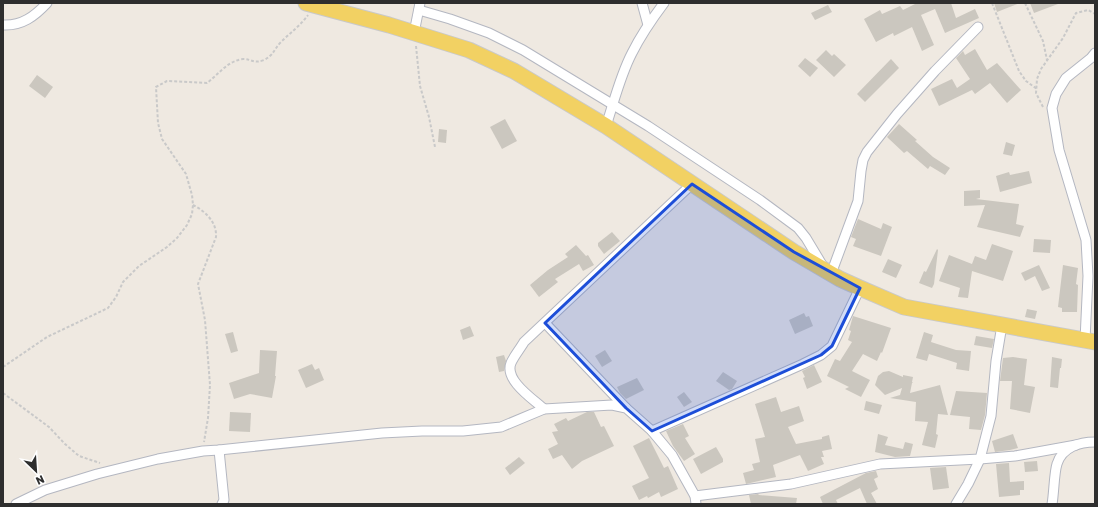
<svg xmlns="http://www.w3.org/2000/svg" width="1098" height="507" font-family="Rubik,sans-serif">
  <rect width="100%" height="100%" fill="#efe9e1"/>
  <!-- building -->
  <g fill="#cbc7bf">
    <polygon points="917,3 951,3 956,18 975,9 979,18 945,33 935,9 921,15 934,45 922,51 912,27 894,36 893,33 876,42 864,19 880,10 882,14 900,6 903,10"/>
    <polygon points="994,3 1020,3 997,12"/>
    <polygon points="1030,3 1058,3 1058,4 1034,13"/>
    <polygon points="828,5 832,12 815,20 811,13"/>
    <polygon points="975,49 987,70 997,63 1021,90 1007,103 990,83 975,94 972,90 939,106 931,89 952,79 957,88 970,79 956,58 963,51 965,55"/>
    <polygon points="826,50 832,56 834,54 846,65 834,77 816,60"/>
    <polygon points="805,58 818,68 810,77 798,66"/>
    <polygon points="891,59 899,68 865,102 857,94"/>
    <polygon points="37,75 53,87 45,98 29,86"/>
    <polygon points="505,119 517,141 502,149 490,127"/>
    <polygon points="899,124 917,140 915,141 933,157 950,168 945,175 930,166 928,169 907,151 904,153 887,137"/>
    <polygon points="439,129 447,130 446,143 438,142"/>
    <polygon points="1006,142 1015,145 1012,156 1003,154"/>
    <polygon points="1029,171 1032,183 1000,192 996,176 1009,172 1010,175"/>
    <polygon points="980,190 980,198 976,199 1019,204 1016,224 1024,226 1020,237 977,227 985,205 964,206 964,191"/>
    <polygon points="858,219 881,229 883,223 892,227 881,256 853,246 856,239 851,237"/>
    <polygon points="612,232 620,241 604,254 598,246 598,243"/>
    <polygon points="1034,239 1051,240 1050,253 1033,252"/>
    <polygon points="992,244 1013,251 1003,281 972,271 968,298 958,297 960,288 939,281 949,255 972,264 975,256 986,260"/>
    <polygon points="576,245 586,256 588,255 594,265 583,271 579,264 555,279 558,282 539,297 530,285 548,270 568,257 565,254"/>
    <polygon points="937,249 938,250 934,284 932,288 919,283 924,271 926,272"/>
    <polygon points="888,259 902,265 896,278 882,272"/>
    <polygon points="1039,265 1050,288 1042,291 1035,276 1025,281 1021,273"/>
    <polygon points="1063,265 1078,268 1076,284 1078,285 1077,312 1062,312 1062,308 1058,307"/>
    <polygon points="1027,309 1037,311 1035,319 1025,317"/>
    <polygon points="804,313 806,317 809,316 813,326 795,334 789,320"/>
    <polygon points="853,316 891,328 882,353 881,352 877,361 863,354 852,371 870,380 861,397 845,389 849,387 827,376 835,359 840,361 852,342 848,340 851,331 849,330"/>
    <polygon points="470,326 474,336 463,340 460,330"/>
    <polygon points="233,332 238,351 231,353 225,334"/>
    <polygon points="924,332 933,335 931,342 956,350 971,351 969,371 956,369 957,363 929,354 927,361 916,358"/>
    <polygon points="976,336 994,339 992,348 974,345"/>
    <polygon points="260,350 277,351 275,376 276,376 272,398 250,394 234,399 229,383 259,373"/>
    <polygon points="605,350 612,361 602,367 595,356"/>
    <polygon points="504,355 506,361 504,371 499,372 496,357"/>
    <polygon points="1013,357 1027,359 1024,385 1035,387 1030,413 1010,409 1012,381 1000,381 1003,358"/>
    <polygon points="1052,357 1062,359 1061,368 1060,368 1058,388 1050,387"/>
    <polygon points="312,364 315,370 319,368 324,380 306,388 298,370"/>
    <polygon points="814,365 822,382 807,389 803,378 805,377 802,371"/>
    <polygon points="889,371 903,377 903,375 913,377 912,382 913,383 912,383 910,393 940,385 948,415 938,414 936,434 938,435 935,448 922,445 928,422 915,421 916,402 890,398 900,395 902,388 885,395 875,385 878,376 883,372"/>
    <polygon points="723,372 737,381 732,389 729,390 716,381"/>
    <polygon points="637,378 644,390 626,399 620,393 617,387"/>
    <polygon points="956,391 987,393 985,415 981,430 969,429 970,417 950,415"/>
    <polygon points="684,392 692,402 684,407 677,397"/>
    <polygon points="776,397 781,412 799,406 804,421 788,427 796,444 822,439 822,437 829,435 832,449 822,451 824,457 821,457 824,464 808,471 800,455 773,465 776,477 746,484 743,473 754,470 752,464 760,462 755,439 765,437 755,404"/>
    <polygon points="866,401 882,405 879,414 864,410"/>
    <polygon points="230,412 251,413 250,432 229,431"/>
    <polygon points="587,412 594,412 601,427 604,426 614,446 582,461 572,469 562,455 553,459 548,449 558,444 552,432 558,431 554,424 566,418 568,421"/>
    <polygon points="683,424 689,436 685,438 695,454 684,461 673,446 666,431"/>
    <polygon points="878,434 888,437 885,445 903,449 905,442 913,444 910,456 895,457 875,452"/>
    <polygon points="1013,434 1018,448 1010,450 995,452 992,441"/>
    <polygon points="649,438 664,468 668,466 678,489 661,497 659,492 648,498 647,496 639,500 632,486 649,478 633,446"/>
    <polygon points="716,447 723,459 723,462 701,474 693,459"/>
    <polygon points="519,457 525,463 510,475 505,468"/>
    <polygon points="1037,461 1038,471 1025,472 1024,462"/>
    <polygon points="1009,463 1010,482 1024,481 1024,490 1020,490 1020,495 999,497 996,464"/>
    <polygon points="946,467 949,488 933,490 930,468"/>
    <polygon points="876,471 878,477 874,479 878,489 871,493 877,504 867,504 860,488 836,500 838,504 823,504 820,497 866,473"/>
    <polygon points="758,494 759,495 797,498 796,504 751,504 749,495"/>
  </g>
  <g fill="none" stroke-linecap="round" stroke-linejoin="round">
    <defs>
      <g id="street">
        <polyline points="642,3 648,25"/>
        <polyline points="419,10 450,19 489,33 523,50 648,126 760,200 798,228 806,238 824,268"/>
        <path d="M3 25C22 26 35 16 47 3"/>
        <polyline points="414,33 420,3"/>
        <path d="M606 126C614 102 620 76 632 53 641 35 652 19 664 3"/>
        <polyline points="831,274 858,201 861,171 863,160 867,152 897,114 935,71 978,27"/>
        <polyline points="545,323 626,408"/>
        <polyline points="1085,340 1088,276 1086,240 1059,150 1052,108 1056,94 1066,78 1091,58 1095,53"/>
        <path d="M544 409C533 399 504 380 511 363 514 356 520 349 524 342L692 184"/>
        <polyline points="652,431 803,364 821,355 832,346 860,288"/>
        <polyline points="219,450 224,500 222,504"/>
        <polyline points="695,496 791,484 880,464 980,459 1015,456 1076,445"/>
        <polyline points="16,504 45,490 97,474 158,459 203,451 219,450 382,433 422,431 463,431 501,427 544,409 612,405 626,408 652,431 672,455 695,496 696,504"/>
        <polyline points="956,504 968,484 980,459 991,416 996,361 1002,325"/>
        <path d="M1052 504C1054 494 1054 473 1057 464 1062 447 1080 442 1095 442"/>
      </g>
      <polyline id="primary" points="306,3 389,25 469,50 514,71 606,126 794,252 840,279 860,288 904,307 1095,342"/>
    </defs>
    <!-- street casing -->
    <use href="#street" stroke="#b4b7c1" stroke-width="11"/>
    <!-- primary casing -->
    <use href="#primary" stroke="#c9c9c9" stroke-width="17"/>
    <!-- path -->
    <g stroke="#c9c9c9" stroke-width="2" stroke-dasharray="3 2" stroke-linecap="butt">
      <polyline points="992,3 1019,71 1026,81 1037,89"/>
      <polyline points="1025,3 1043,41 1047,60"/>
      <polyline points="416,46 420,86 429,117 435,147"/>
      <polyline points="1043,107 1036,93 1037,79 1041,69 1063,38 1076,13 1088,10 1095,14"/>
      <path d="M193 205C205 211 217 222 216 237L198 284 205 320 210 385 208 418 204 442"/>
      <path d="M3 367 47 337 108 308 116 297 123 282 139 266 167 247 177 238 187 225 192 214 193 205 192 195 186 174 162 139 158 123 156 87 167 81 207 83C218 75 227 61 243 59 252 59 254 64 264 60 274 55 274 49 281 42 290 33 300 26 308 15"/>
      <polyline points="3,393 49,427 65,444 79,456 100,463"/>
    </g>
    <!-- street -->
    <use href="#street" stroke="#fff" stroke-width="9"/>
    <!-- primary -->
    <use href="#primary" stroke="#f2d163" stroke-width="15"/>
  </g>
  <!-- marked area -->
  <path fill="#1d4ed8" fill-opacity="0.2" stroke="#1d4ed8" stroke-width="3" stroke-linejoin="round" d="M692 184 794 252 860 288 832 346 821 355 652 431 626 408 545 323Z"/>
  <!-- border -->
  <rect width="1098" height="507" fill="none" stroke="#2e2e2e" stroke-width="8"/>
  <!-- north arrow -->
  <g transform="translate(36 471) rotate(155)" stroke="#ffffff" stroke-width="3" paint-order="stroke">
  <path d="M0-3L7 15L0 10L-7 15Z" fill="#2e2e2e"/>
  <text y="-6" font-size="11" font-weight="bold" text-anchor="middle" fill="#2e2e2e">N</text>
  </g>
</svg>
